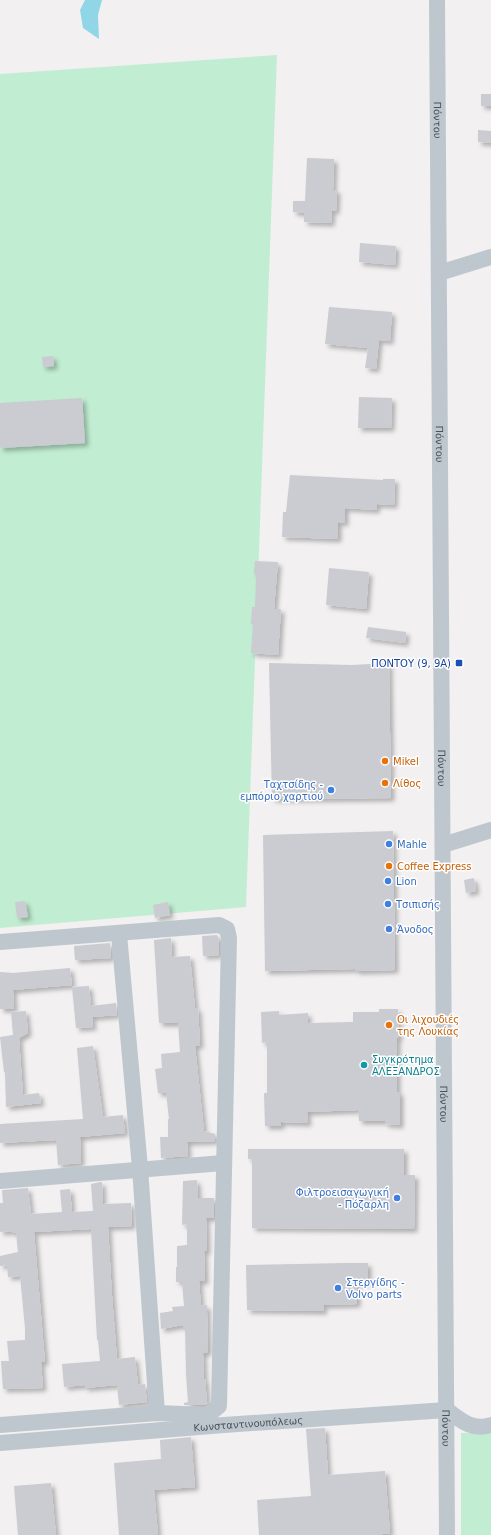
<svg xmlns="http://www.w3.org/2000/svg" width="491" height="1535" font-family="'DejaVu Sans',sans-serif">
  <defs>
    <filter id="shadow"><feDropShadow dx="3.5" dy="3.5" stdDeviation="2" flood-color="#0004"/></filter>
  </defs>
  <rect width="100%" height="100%" fill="#f2f0f0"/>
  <!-- green -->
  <g fill="#c1edd2">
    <polygon points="277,55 246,907 0,928 0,74"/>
    <polygon points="491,1432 491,1535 461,1535 461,1433"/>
  </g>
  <!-- water -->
  <polygon fill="#91d6e7" points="85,0 102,0 98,15 99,39 83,28 80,10"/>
  <!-- building -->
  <g fill="#caccd2" filter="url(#shadow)">
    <rect x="481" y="94" width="10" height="12"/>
    <polygon points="478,130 491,131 491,143 478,142"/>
    <polygon points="307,158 334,159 333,190 337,190 336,211 332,210 331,223 304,222 304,213 293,212 293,201 305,201"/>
    <polygon points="360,243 396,246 395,265 359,262"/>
    <polygon points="329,307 392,312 390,341 379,340 376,369 365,368 368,348 325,344"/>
    <polygon points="53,356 54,366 43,367 42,357"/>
    <polygon points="359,397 392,398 391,428 358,428"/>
    <polygon points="82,398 85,443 0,448 0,403"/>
    <polygon points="290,475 383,480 383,479 395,479 394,505 377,504 376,510 345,508 345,523 338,522 338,539 282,537 283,512 286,512"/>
    <polygon points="255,561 278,562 274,609 281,609 278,655 251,653 253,624 251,624 252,607 255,607 256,578 254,572"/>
    <polygon points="329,568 369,572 366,609 326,605"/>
    <polygon points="368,627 406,632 405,643 366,638"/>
    <polygon points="269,663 352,665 389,663 391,798 272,799"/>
    <polygon points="393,831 395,970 356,971 355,969 265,971 263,835"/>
    <polygon points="474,878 476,891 466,893 464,880"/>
    <polygon points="25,901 28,917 17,918 15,902"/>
    <polygon points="168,902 170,915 155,918 153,905"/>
    <polygon points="217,935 219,939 219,955 203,956 202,936"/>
    <polygon points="171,938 172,957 190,956 195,1008 198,1008 200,1045 195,1046 204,1131 215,1134 215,1141 187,1142 188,1156 161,1158 160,1137 168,1137 168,1119 169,1119 166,1093 158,1093 155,1069 162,1068 161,1054 180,1052 178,1023 159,1023 154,940"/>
    <polygon points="110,943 111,958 75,960 74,946"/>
    <polygon points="70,968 72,985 13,990 14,1009 0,1009 0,972 13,973"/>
    <polygon points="89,986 91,1006 116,1003 117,1015 92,1017 93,1027 76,1028 72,987"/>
    <polygon points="379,1009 398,1009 399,1038 397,1038 397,1092 400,1092 400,1125 385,1124 385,1121 359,1121 358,1110 307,1112 308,1123 281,1122 281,1126 265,1126 264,1093 267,1093 267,1042 262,1043 261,1012 279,1011 279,1015 308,1013 308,1023 353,1022 353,1012 379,1012"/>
    <polygon points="26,1011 28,1033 19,1038 23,1095 39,1093 41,1103 6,1107 5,1072 4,1072 0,1037 13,1035 11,1012"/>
    <polygon points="93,1046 103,1117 123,1115 125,1133 80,1137 81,1163 58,1165 56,1140 0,1143 0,1124 83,1119 77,1048"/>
    <polygon points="248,1149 404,1149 404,1175 415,1175 414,1229 252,1228 252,1159 248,1159"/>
    <polygon points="197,1180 198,1198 214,1198 214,1218 206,1218 207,1251 204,1251 205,1281 199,1281 201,1306 207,1305 207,1312 208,1352 203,1353 204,1379 205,1379 207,1402 209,1402 205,1405 184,1405 184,1403 188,1402 186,1374 185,1328 183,1328 183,1325 161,1329 160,1313 173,1311 172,1307 184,1306 182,1282 176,1282 176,1267 177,1267 177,1246 187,1245 187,1224 182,1225 183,1181"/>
    <polygon points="100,1182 102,1182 103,1204 131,1203 132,1226 108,1227 112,1296 117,1359 135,1357 138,1385 145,1384 147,1402 119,1405 117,1385 85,1388 85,1385 64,1387 62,1364 100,1361 98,1340 97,1340 91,1229 34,1232 45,1362 41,1362 43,1388 3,1389 1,1361 9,1361 7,1341 25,1340 25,1328 20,1276 8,1277 7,1265 0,1266 0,1256 18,1252 16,1233 12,1233 12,1231 0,1232 0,1203 3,1203 2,1190 28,1188 31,1214 62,1212 60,1190 70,1189 72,1212 93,1211 91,1184"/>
    <polygon points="346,1263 368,1263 368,1282 357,1283 357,1304 323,1305 324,1311 247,1310 246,1265"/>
    <polygon points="325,1428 328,1475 385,1471 390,1533 376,1535 259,1535 257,1500 311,1496 306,1429"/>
    <polygon points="191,1437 195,1487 154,1490 158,1535 119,1535 114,1463 161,1459 160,1440"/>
    <polygon points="51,1483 56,1535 18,1535 14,1486"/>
  </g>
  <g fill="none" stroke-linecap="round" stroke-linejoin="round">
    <!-- minor -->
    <g stroke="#bfc7ce" stroke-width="16">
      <path id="s1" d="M437 0 447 1535"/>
      <polyline points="439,273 491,257"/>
      <polyline points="443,845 491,830"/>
      <polyline points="119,934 140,1168 157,1413"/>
      <polyline points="0,942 219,925 227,929 229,938 219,1406 208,1415 157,1413 0,1425"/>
      <polyline points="0,1181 223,1163"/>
      <path id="s2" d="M0 1443 224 1425 447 1410C461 1421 473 1431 491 1425"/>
    </g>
  </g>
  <!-- markers -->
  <rect fill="#1a4fb4" stroke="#fff" stroke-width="1.5" x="455" y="659" width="8" height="8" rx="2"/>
  <g fill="#e8710a" stroke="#fff" stroke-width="1.5">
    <circle cx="385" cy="761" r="4"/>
    <circle cx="385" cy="783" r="4"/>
    <circle cx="389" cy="866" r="4"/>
    <circle cx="389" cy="1025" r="4"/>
  </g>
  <g fill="#3f7fe0" stroke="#fff" stroke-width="1.5">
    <circle cx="331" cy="790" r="4"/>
    <circle cx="389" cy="844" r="4"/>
    <circle cx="388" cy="881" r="4"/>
    <circle cx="388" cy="904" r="4"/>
    <circle cx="389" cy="929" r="4"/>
    <circle cx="397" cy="1198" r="4"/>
    <circle cx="338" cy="1288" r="4"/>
  </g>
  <circle fill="#0f9aa8" stroke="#fff" stroke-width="1.5" cx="364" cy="1065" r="4"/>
  <g text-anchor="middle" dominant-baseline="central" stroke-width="3" stroke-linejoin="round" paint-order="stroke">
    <!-- street labels -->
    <g font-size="10" fill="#49535c" stroke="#fff">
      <text stroke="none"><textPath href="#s1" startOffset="120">Πόντου</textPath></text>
      <text stroke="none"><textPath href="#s1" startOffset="444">Πόντου</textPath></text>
      <text stroke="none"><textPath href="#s1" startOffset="768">Πόντου</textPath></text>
      <text stroke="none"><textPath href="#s1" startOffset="1104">Πόντου</textPath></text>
      <text stroke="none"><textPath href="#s2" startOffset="249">Κωνσταντινουπόλεως</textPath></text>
      <text stroke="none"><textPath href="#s1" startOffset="1428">Πόντου</textPath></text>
    </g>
    <!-- transit labels -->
    <g font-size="10" fill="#164399" stroke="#fff" text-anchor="end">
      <text x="451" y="663">ΠΟΝΤΟΥ (9, 9Α)</text>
    </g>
    <!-- food labels -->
    <g font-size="10" fill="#c56008" stroke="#fff" text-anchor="start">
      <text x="393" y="761">Mikel</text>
      <text x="393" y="783">Λίθος</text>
      <text x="397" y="866">Coffee Express</text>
      <text x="397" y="1019">Οι λιχουδιές<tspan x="397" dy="12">της Λουκίας</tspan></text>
    </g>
    <!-- shop labels -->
    <g font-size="10" fill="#366cbe" stroke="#fff" text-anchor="start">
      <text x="323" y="784" text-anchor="end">Ταχτσίδης -<tspan x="323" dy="12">εμπόριο χαρτιού</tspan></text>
      <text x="397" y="844">Mahle</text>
      <text x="396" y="881">Lion</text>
      <text x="396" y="904">Τσιπισής</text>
      <text x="397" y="929">Άνοδος</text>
      <text x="389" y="1192" text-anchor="end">Φιλτροεισαγωγική<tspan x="389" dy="12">- Πόζαρλη</tspan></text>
      <text x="346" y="1282">Στεργίδης -<tspan x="346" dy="12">Volvo parts</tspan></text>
    </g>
    <!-- culture labels -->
    <g font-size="10" fill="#0d838f" stroke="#fff" text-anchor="start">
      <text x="372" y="1059">Συγκρότημα<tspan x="372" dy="12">ΑΛΕΞΑΝΔΡΟΣ</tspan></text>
    </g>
  </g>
</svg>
